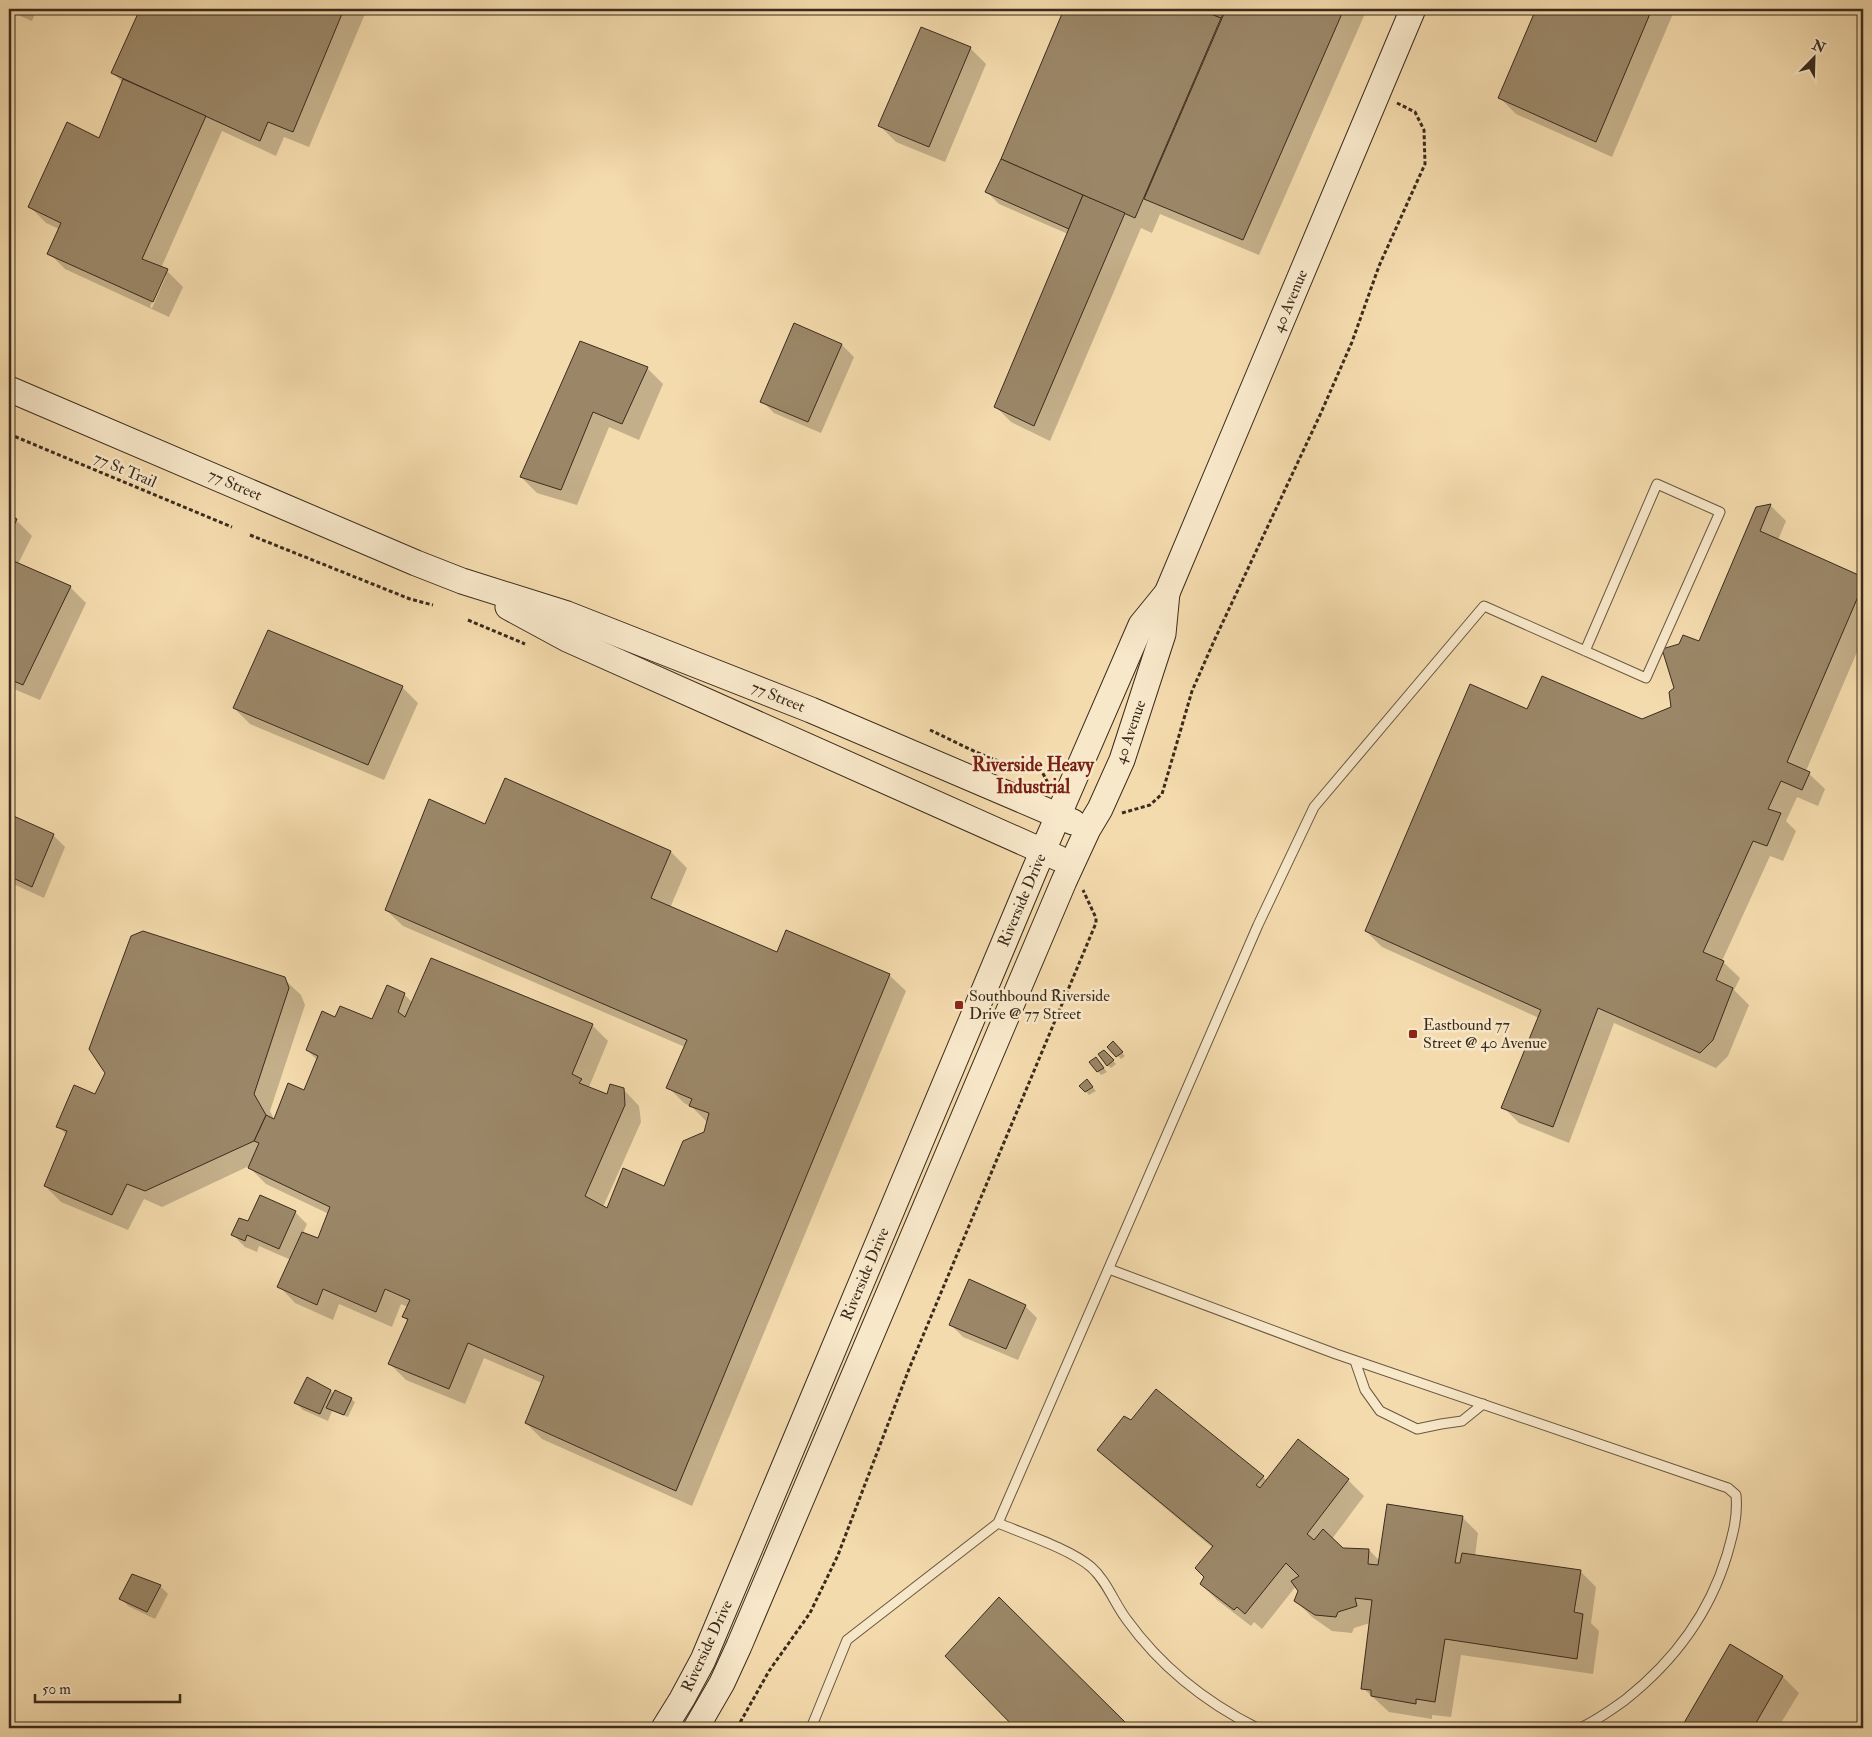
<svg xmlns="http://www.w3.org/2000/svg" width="1872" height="1737" font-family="'IM FELL Double Pica',serif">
  <rect width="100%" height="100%" fill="#f4dbad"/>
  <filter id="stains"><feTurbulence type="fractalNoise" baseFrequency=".004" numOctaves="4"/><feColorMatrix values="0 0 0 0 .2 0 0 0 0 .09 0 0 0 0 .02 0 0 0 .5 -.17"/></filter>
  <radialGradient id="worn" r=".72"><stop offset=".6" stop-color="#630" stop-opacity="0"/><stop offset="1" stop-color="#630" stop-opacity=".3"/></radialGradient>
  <!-- shadow -->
  <g fill="#0003" fill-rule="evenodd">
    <polygon points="9,9 37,9 32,21 9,11"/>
    <path d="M154 9H367L309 147 284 137 276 156 222 131 161 268 167 271 183 287 169 317 65 269 49 253 59 229 46 223 30 207 100 139 123 83 113 73ZM163 276H166L152 308 150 307Z"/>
    <polygon points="1065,9 1367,9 1259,255 1160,214 1152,233 1141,228 1050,441 1011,422 995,406 1068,234 999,204 987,192"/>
    <polygon points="1538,9 1675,9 1612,157 1516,114 1500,98"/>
    <polygon points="970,48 986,64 945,162 896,142 880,126"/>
    <polygon points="794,325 842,345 854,357 821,433 774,413 762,401"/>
    <polygon points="581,342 647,368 663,384 639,440 609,427 577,505 537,493 521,477"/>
    <polygon points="1770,505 1786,521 1778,540 1863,578 1863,638 1806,771 1825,789 1818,806 1797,797 1786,821 1796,831 1783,861 1770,856 1722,961 1740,978 1734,990 1749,1005 1728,1056 1716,1068 1614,1023 1569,1143 1519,1123 1503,1107 1539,1018 1382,947 1366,931 1528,710 1642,721 1672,707 1675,688"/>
    <polygon points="9,516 16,520 32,536 18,564 70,587 86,603 40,700 9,687"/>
    <polygon points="402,687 418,703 384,780 250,724 234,708"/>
    <polygon points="506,780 671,852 687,868 670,908 778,953 889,975 906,991 692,1506 542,1439 526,1423 542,1383 484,1358 465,1404 406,1380 390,1364 408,1322 404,1317 408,1307 401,1304 392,1327 339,1304 333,1320 295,1303 279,1286 291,1260 259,1246 257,1252 245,1247 233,1235 249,1223 295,1212 307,1224 303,1233 319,1239 329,1214 266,1184 250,1168 251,1165 162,1207 144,1199 128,1230 61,1202 45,1186 67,1135 58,1126 96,1096 284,979 301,995 305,1005 270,1111 275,1121 305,1092 318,1061 307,1050 336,1019 372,1021 404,994 413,1003 592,1025 608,1041 589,1087 608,1096 623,1089 639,1106 641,1122 603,1207 608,1209 665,1187 705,1133 708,1123 692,1107 684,1103 668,1087 685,1047 403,926 386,910 485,825"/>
    <polygon points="9,815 53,835 65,847 44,898 9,882"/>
    <polygon points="1113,1043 1125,1056 1121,1059 1109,1047"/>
    <polygon points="1104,1051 1116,1064 1111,1068 1108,1065"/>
    <polygon points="1099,1062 1107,1072 1101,1075 1098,1071"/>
    <polygon points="1087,1081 1096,1091 1089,1095 1081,1086"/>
    <polygon points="1025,1306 1037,1318 1018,1360 963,1337 951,1325"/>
    <polygon points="331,1391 334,1394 351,1399 355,1402 348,1417 332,1411 328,1421 303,1410 296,1403"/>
    <polygon points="1099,1450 1263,1477 1267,1481 1348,1480 1364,1496 1332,1539 1343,1549 1369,1550 1380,1561 1462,1517 1478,1533 1475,1556 1580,1571 1596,1587 1591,1623 1599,1631 1593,1674 1461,1655 1451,1717 1432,1715 1432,1719 1389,1712 1363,1688 1370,1623 1354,1628 1352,1633 1332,1631 1312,1617 1296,1601 1300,1591 1296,1586 1262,1629 1254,1622 1251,1626 1217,1600 1201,1584 1206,1577 1213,1548 1115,1466"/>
    <polygon points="160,1586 168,1594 155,1619 128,1606 121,1598"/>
    <polygon points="999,1598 1129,1728 1017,1728 947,1656"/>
    <polygon points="1730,1645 1783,1677 1799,1693 1778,1728 1683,1728"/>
  </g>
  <!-- building -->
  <g fill="#9b8768" stroke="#3b2b1d">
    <polygon points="140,9 151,14 153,9 344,9 293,132 268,122 260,141 111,73"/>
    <polygon points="1064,9 1199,9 1221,18 1135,218 1001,159"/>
    <polygon points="1199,9 1226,9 1221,18"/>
    <polygon points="1226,9 1344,9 1243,240 1144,199"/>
    <polygon points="1536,9 1652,9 1596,142 1498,98"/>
    <polygon points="921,27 971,47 929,147 878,126"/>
    <polygon points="123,79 206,116 142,259 168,269 153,302 47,254 61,223 28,207 67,122 99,138"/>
    <polygon points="1001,159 1083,195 1069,229 985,192"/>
    <polygon points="1083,195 1125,213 1034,426 994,407"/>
    <polygon points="794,323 842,344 808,422 760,402"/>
    <polygon points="580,341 648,367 622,424 593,412 561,490 520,477"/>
    <polygon points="1771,504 1760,531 1863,577 1863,585 1787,762 1810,772 1802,790 1781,781 1768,809 1781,813 1767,846 1753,841 1703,952 1724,961 1716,980 1733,988 1713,1040 1700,1053 1598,1008 1553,1127 1501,1108 1541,1010 1365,931 1470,684 1527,709 1542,676 1642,719 1671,707 1669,692 1674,688 1662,649 1679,644 1683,635 1699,641 1756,507"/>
    <polygon points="9,515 17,519 9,536"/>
    <polygon points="9,559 71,586 23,685 9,679"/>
    <polygon points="268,630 403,686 368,765 233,708"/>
    <polygon points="505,778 671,851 651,898 777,952 786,930 890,974 676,1491 525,1423 544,1376 468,1343 449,1389 388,1364 408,1319 402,1317 410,1300 385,1289 376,1312 323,1289 317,1305 277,1287 302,1232 318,1238 330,1207 248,1168 259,1143 254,1141 266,1115 274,1119 288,1083 304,1090 318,1056 306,1050 322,1011 335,1017 340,1006 372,1019 387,985 405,993 398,1012 405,1017 431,958 593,1024 572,1074 582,1079 579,1083 607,1094 610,1084 624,1088 625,1105 585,1196 607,1208 623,1168 664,1186 683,1141 704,1132 709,1113 689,1106 692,1099 666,1088 687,1040 385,910 429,799 485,824"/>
    <polygon points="9,814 54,834 32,887 9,876"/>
    <polygon points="143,931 285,977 289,988 254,1094 266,1115 254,1141 145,1191 127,1184 112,1215 44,1186 67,1131 56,1127 74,1085 95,1094 105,1073 89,1049 131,936"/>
    <polygon points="1113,1041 1123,1052 1116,1057 1107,1047"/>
    <polygon points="1104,1050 1114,1060 1107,1066 1098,1054"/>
    <polygon points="1096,1057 1104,1068 1097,1072 1089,1062"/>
    <polygon points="1087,1079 1093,1087 1085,1092 1079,1086"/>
    <polygon points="260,1195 296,1211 279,1249 247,1235 245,1241 231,1235 239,1218 248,1221"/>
    <polygon points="969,1279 1026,1305 1006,1349 949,1325"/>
    <polygon points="307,1377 331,1390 320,1414 294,1403"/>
    <polygon points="1156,1389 1264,1476 1256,1485 1260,1488 1298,1439 1349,1479 1307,1534 1314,1540 1323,1529 1343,1548 1369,1549 1368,1564 1378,1565 1387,1504 1463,1516 1455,1563 1460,1563 1462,1553 1581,1570 1574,1612 1583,1614 1577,1659 1445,1639 1435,1702 1416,1699 1416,1704 1371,1696 1371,1690 1361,1689 1372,1600 1355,1598 1357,1606 1338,1612 1336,1617 1315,1615 1294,1601 1298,1591 1291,1581 1299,1576 1286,1563 1245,1614 1237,1607 1234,1610 1200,1584 1204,1577 1195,1568 1213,1546 1097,1450 1124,1416 1131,1420"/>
    <polygon points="335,1390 352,1398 344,1415 326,1408"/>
    <polygon points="132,1574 161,1585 147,1612 119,1599"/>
    <polygon points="999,1597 1131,1728 1015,1728 945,1656"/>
    <polygon points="1730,1644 1783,1676 1753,1728 1681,1728"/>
  </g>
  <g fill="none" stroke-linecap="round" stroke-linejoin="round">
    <defs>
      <g id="lane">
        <path d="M1109 1269 1336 1354 1728 1488 1736 1495C1738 1517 1733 1534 1727 1555 1709 1615 1673 1662 1625 1700 1611 1710 1596 1721 1580 1728"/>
        <polyline points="1355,1361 1365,1390 1380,1411 1417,1429 1441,1424 1462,1421 1483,1404"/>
        <path d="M998 1523C1024 1534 1070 1549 1091 1567 1107 1581 1114 1603 1127 1620 1161 1667 1205 1702 1257 1728"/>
        <polyline points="811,1728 847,1640 998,1523 1258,925 1314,807 1484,606 1646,678 1720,512 1657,484 1585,651"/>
      </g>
      <g id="secondary">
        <polyline points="9,389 416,563 462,581 567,614 811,710 1073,822"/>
        <polyline points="508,607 567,639 1058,858"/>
        <polyline points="664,1728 682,1699 703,1660 1035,869 1141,625 1167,593 1413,9"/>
        <polyline points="696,1728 722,1683 739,1646 1064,881 1088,829 1100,809 1122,760 1163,634 1167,593"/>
      </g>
    </defs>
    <!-- lane casing -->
    <use href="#lane" stroke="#695741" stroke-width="11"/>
    <!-- secondary casing -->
    <use href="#secondary" stroke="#3b2b1d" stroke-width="27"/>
    <!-- path -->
    <g stroke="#3b2b1d" stroke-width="3" stroke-dasharray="4 2.5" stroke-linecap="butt">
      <polyline points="9,434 232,527"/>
      <polyline points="250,535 410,599 433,605"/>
      <polyline points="468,620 525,644"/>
      <path d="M930 730C963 745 1004 770 1040 768L1048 783"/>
      <polyline points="1122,813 1150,805 1162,794 1192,691 1214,641 1320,415 1352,342 1379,266 1425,164 1424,130 1415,112 1395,102"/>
      <polyline points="737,1728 769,1671 810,1613 838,1555 909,1369 1096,923 1096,918 1083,890"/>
    </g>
    <!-- lane -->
    <use href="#lane" stroke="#f8e8ca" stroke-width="9"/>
    <!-- secondary -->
    <use href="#secondary" stroke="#f8e8ca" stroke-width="25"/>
  </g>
  <!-- markers -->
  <g fill="#8f2418" stroke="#f8e8ca" stroke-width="2">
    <rect x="954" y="1000" width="10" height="10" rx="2.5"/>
    <rect x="1408" y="1029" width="10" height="10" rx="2.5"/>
  </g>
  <g text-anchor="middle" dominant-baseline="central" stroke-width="5" stroke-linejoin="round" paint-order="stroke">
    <!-- street labels -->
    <g font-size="16" fill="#3b2b1d" stroke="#f8e8ca">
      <text transform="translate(1290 301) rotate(-67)">40 Avenue</text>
      <text transform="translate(125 470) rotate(23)">77 St Trail</text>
      <text transform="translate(235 485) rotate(23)">77 Street</text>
      <text transform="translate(778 697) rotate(22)">77 Street</text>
      <text transform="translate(1130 732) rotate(-71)">40 Avenue</text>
      <text transform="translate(1022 900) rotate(-67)">Riverside Drive</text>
      <text transform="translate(865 1274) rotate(-67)">Riverside Drive</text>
      <text transform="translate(707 1646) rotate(-65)">Riverside Drive</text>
    </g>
    <!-- poi labels -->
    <g font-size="16" fill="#3b2b1d" stroke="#f8e8ca" text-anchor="start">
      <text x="969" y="996">Southbound Riverside<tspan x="969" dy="18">Drive @ 77 Street</tspan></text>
      <text x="1423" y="1025">Eastbound 77<tspan x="1423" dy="18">Street @ 40 Avenue</tspan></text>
    </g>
    <!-- quarter labels -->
    <g font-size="19" font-weight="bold" fill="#7a1f14" stroke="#f8e8ca">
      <text x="1033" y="765">Riverside Heavy<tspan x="1033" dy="22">Industrial</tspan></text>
    </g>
  </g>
  <!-- margin -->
  <rect width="1872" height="1737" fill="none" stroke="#f4dbad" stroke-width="30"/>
  <rect x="10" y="10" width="1852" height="1717" fill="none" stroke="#3b2b1d" stroke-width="2.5"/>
  <rect x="15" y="15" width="1842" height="1707" fill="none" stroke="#3b2b1d"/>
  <!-- north arrow -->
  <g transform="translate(1814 58) rotate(23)" stroke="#f8e8ca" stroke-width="4" paint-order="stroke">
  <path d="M0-4L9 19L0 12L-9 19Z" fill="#3b2b1d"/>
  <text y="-8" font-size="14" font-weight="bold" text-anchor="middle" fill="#3b2b1d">N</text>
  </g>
  <!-- scale -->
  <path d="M35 1694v8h145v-8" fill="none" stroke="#3b2b1d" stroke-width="2.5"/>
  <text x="42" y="1694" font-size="15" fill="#3b2b1d" stroke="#f8e8ca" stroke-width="4" paint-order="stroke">50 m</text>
  <rect width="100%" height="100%" filter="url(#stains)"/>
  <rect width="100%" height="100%" fill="url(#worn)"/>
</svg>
